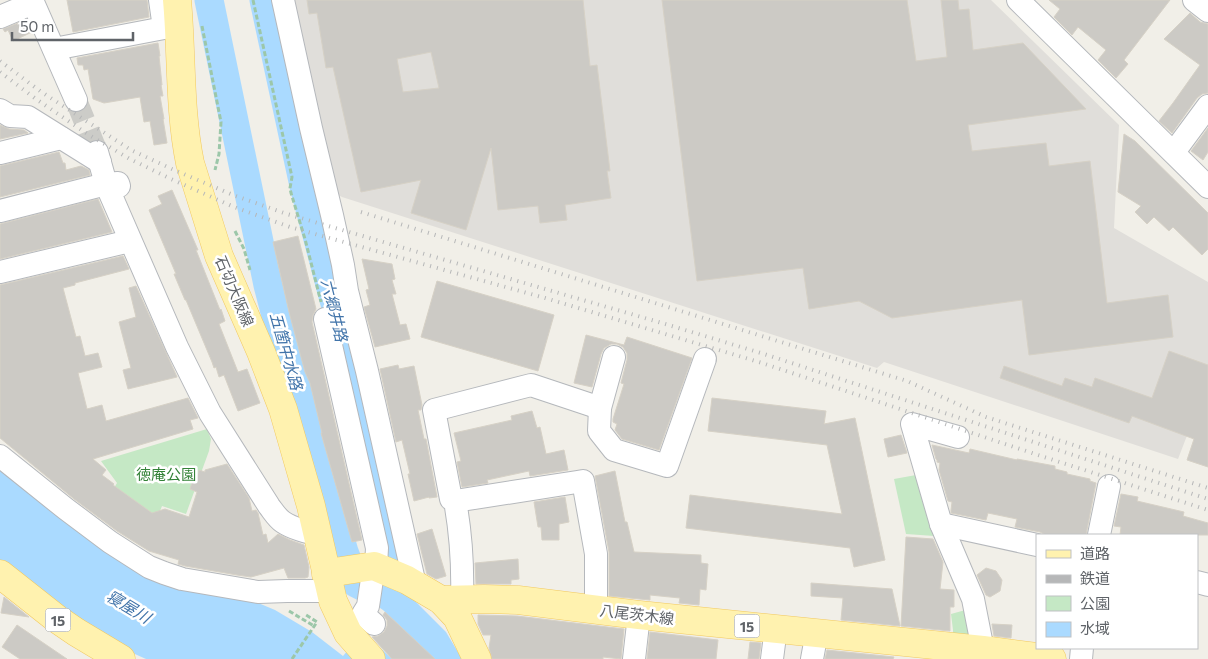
<svg xmlns="http://www.w3.org/2000/svg" width="1208" height="659" font-family="Commissioner,'Noto Sans JP',sans-serif">
  <rect width="100%" height="100%" fill="#f1efe8"/>
  <!-- industrial -->
  <polygon fill="#e0deda" points="288,0 991,0 1119,125 1114,228 1208,282 1208,381 1178,459 884,362 877,368 342,197 334,193"/>
  <!-- green -->
  <g fill="#c5e8c5">
    <polygon points="207,429 211,439 209,451 186,514 162,506 154,526 110,495 117,483 101,461"/>
    <polygon points="916,475 934,536 906,534 894,479"/>
    <polygon points="969,609 980,643 953,642 953,630 951,614"/>
  </g>
  <!-- water -->
  <g fill="#aadaff">
    <polygon points="0,462 88,533 275,610 312,632 343,656 363,633 365,633 392,659 146,659 117,646 0,564"/>
    <polygon points="364,576 406,592 446,632 462,659 430,659 430,655 383,610 355,591 347,581"/>
  </g>
  <g fill="none" stroke-linecap="round" stroke-linejoin="round">
    <!-- river -->
    <g stroke="#aadaff" stroke-width="29">
      <polyline points="209,0 268,285 283,343 297,388 344,552 356,583 366,588"/>
      <polyline points="264,0 304,186 337,311 364,425 392,552 395,585 400,596"/>
    </g>
  </g>
  <!-- building -->
  <g fill="#cccac5" stroke="#d6d1c6" fill-rule="evenodd">
    <polygon points="67,0 147,0 149,17 73,32"/>
    <path d="M307 0H583L590 66 597 65 610 171H607L611 198 565 205 567 220 540 223 538 206 498 210 491 148 466 230 411 213 421 180 361 192 333 67 326 68 317 13 309 14ZM431 52 439 88 403 92 397 59Z"/>
    <polygon points="662,0 907,0 916,61 947,57 941,0 958,0 959,10 969,9 973,50 1023,43 1086,109 968,125 972,151 1046,143 1049,166 1090,161 1107,303 1168,295 1173,337 1029,355 1022,300 892,318 859,301 809,309 803,268 697,281"/>
    <polygon points="1049,0 1170,0 1124,60 1128,64 1116,78 1098,60 1106,50 1078,27 1072,35 1054,17 1060,9"/>
    <polygon points="1190,13 1200,22 1208,24 1208,93 1202,94 1197,98 1172,133 1159,121 1173,103 1200,65 1164,39"/>
    <polygon points="26,20 32,32 13,41 8,30 5,32 3,29"/>
    <polygon points="158,43 160,56 159,56 162,85 161,85 163,96 160,96 164,119 163,119 167,143 154,145 150,121 144,122 140,97 104,103 93,99 88,69 84,70 83,65 78,65 77,58"/>
    <polygon points="0,125 9,129 24,130 28,133 0,139"/>
    <polygon points="1208,128 1208,152 1203,160 1191,151"/>
    <polygon points="1124,134 1135,141 1208,213 1208,249 1202,255 1173,227 1169,231 1154,217 1147,224 1135,212 1141,206 1118,192"/>
    <polygon points="59,152 63,163 65,163 66,170 81,166 89,170 90,175 0,197 0,166"/>
    <polygon points="172,190 198,250 196,250 220,310 221,309 225,321 219,324 238,372 247,369 260,403 238,411 224,375 219,377 216,367 214,368 212,362 186,300 185,300 174,274 176,274 149,210 162,204 158,196"/>
    <polygon points="98,199 112,232 0,259 0,224"/>
    <polygon points="298,236 316,309 313,315 312,322 362,540 352,542 321,433 322,433 310,383 305,372 289,312 273,242"/>
    <polygon points="123,256 129,269 75,283 75,285 63,288 76,337 80,336 85,356 98,353 102,367 78,373 87,409 102,405 106,421 188,398 198,418 190,420 193,429 93,459 106,470 102,475 114,484 113,485 152,513 165,509 189,517 197,492 190,489 194,476 197,477 199,470 205,472 205,470 227,464 249,498 252,511 256,510 258,513 263,535 266,534 268,543 278,534 290,540 304,545 309,567 308,577 305,578 288,578 284,568 251,577 237,575 185,566 178,564 179,560 149,551 117,531 74,499 0,438 0,285"/>
    <polygon points="362,259 392,264 395,279 392,280 396,294 392,294 400,325 406,324 410,339 375,347 364,307 370,305 366,290 369,289"/>
    <polygon points="437,281 554,315 538,371 421,337"/>
    <polygon points="136,286 177,377 128,389 123,370 131,368 119,322 136,317 129,288"/>
    <polygon points="586,335 624,345 627,337 692,358 659,450 622,439 615,430 617,424 613,422 613,419 624,384 621,383 627,360 627,353 623,347 617,344 611,344 604,348 601,354 592,387 574,383"/>
    <polygon points="1169,351 1208,365 1208,467 1187,460 1194,439 1132,416 1129,423 1000,378 1004,366 1062,386 1065,378 1092,387 1095,378 1152,398"/>
    <polygon points="398,365 399,369 414,366 422,405 421,410 418,410 424,439 426,439 437,497 429,498 429,497 414,501 408,474 410,474 402,440 396,442 380,369"/>
    <polygon points="712,398 826,411 824,424 855,418 885,560 854,567 850,548 686,528 690,495 842,514 827,445 708,431"/>
    <polygon points="532,411 537,428 540,427 546,454 564,450 568,470 530,476 529,471 487,480 488,483 462,487 457,462 461,461 454,433 512,420 511,416"/>
    <polygon points="901,435 907,453 888,457 884,439"/>
    <polygon points="932,445 969,453 970,449 1017,460 1017,459 1055,466 1055,469 1067,472 1067,474 1090,479 1090,481 1096,483 1086,535 1046,535 1040,532 1015,527 1017,519 988,513 986,520 951,513 951,510 952,502 948,501 939,470 940,463 937,462 937,460 936,459"/>
    <polygon points="615,471 625,522 627,522 634,552 701,555 701,563 708,564 706,590 700,589 699,605 679,603 680,598 650,595 650,600 609,596 609,552 595,476"/>
    <polygon points="1121,494 1138,497 1137,501 1184,512 1183,516 1208,523 1208,535 1120,535 1121,527 1114,526"/>
    <polygon points="565,497 569,522 559,524 559,540 542,540 541,527 538,527 534,502"/>
    <polygon points="432,529 446,576 436,579 427,574 417,534"/>
    <polygon points="906,537 933,539 943,562 940,589 954,590 954,607 950,607 950,631 901,626"/>
    <polygon points="518,559 519,579 511,580 511,584 476,584 475,563"/>
    <polygon points="986,568 996,571 1002,580 1000,591 990,597 986,595 977,575"/>
    <polygon points="811,583 892,589 900,626 841,620 843,598 811,596"/>
    <polygon points="4,597 29,617 1,613"/>
    <polygon points="385,612 435,659 392,659 372,637 378,636 384,632 387,626 387,620 383,615"/>
    <polygon points="478,615 517,616 624,629 621,659 603,657 603,659 492,659 489,648 491,635 483,635 478,624"/>
    <polygon points="992,624 1012,625 1011,638 994,636"/>
    <polygon points="17,625 67,659 20,659 2,647"/>
    <polygon points="650,632 718,640 716,659 647,659"/>
    <polygon points="750,642 761,643 759,659 748,659"/>
    <polygon points="827,650 894,657 893,659 825,659"/>
  </g>
  <g fill="none" stroke-linecap="round" stroke-linejoin="round">
    <!-- minor-tunnel -->
    <polyline stroke="#ccccc8" stroke-width="22" stroke-dasharray="22 11" stroke-linecap="butt" points="76,100 97,152"/>
    <defs>
      <g id="minor">
        <polyline points="32,0 76,100"/>
        <polyline points="283,0 311,128 332,215 343,265 347,291 367,371 415,585"/>
        <polyline points="1018,0 1208,187"/>
        <polyline points="1194,0 1208,11"/>
        <polyline points="0,17 33,3"/>
        <polyline points="54,49 164,28 160,0"/>
        <polyline points="0,110 10,116 28,117 100,162"/>
        <path d="M97 152 106 184 177 347 210 413 269 506C273 511 277 518 283 522 292 528 308 533 318 534"/>
        <polyline points="1174,152 1208,106"/>
        <polyline points="0,153 61,138"/>
        <polyline points="0,211 106,184 118,183 119,186"/>
        <polyline points="0,272 130,241"/>
        <polyline points="325,319 368,508 377,548 376,566"/>
        <polyline points="600,408 599,431 614,450 667,466 705,359"/>
        <polyline points="958,437 912,424 941,524 973,599 983,650"/>
        <polyline points="0,456 66,509 110,542 149,567 164,573 182,579 258,592 287,591 330,591"/>
        <polyline points="455,501 577,482 583,481 596,554 596,609"/>
        <polyline points="941,524 1037,545"/>
        <polyline points="1099,535 1109,486"/>
        <polyline points="374,566 368,606 363,614 374,624"/>
        <polyline points="1197,582 1208,585"/>
        <path d="M462 599C463 566 461 534 455 501L451 499 434 410 531 385 600 408 614 357"/>
        <polyline points="634,659 639,615"/>
        <polyline points="772,659 776,628"/>
        <polyline points="812,659 817,632"/>
        <polyline points="1081,659 1082,648"/>
      </g>
      <g id="major">
        <path d="M177 0C182 54 179 109 190 163L219 256 261 352 283 409 311 506 333 601 348 633 371 659"/>
        <polyline points="0,574 57,619 76,632 121,659"/>
        <polyline points="326,574 341,571 374,566 407,580 441,600 457,617 477,659"/>
        <polyline points="441,600 484,599 518,600 639,615 983,650 1052,659"/>
      </g>
    </defs>
    <!-- minor casing -->
    <use href="#minor" stroke="#b5b8bc" stroke-width="24"/>
    <!-- major casing -->
    <use href="#major" stroke="#f2c960" stroke-width="29"/>
    <!-- path -->
    <g stroke="#9cc7a9" stroke-width="3" stroke-dasharray="5 2.5" stroke-linecap="butt">
      <polyline points="253,0 292,177 290,188 291,193 305,239 321,302"/>
      <polyline points="202,26 221,122 219,154 215,170"/>
      <polyline points="235,231 244,249 250,270"/>
      <polyline points="289,611 314,626"/>
      <polyline points="292,659 317,622 306,615"/>
    </g>
    <!-- minor -->
    <use href="#minor" stroke="#fff" stroke-width="22"/>
    <!-- major -->
    <use href="#major" stroke="#fff2af" stroke-width="28"/>
    <!-- rail -->
    <g stroke="#b6b7b8" stroke-width="4" stroke-dasharray="1 6" stroke-linecap="butt">
      <polyline points="0,61 40,91 131,150 172,169 233,195 287,214 662,323 764,354 1208,499"/>
      <polyline points="0,72 36,99 89,135 130,159 171,179 234,207 290,227 545,298 762,363 1038,455 1208,510"/>
      <polyline points="361,212 907,381 986,417 1208,488"/>
    </g>
  </g>
  <g text-anchor="middle" dominant-baseline="central" stroke-width="5" stroke-linejoin="round" paint-order="stroke">
    <!-- shield labels -->
    <g fill="#fff" stroke="#8f9295" stroke-width="1">
      <rect x="45.5" y="608.5" width="25" height="23" rx="4"/>
      <rect x="734.5" y="614.5" width="25" height="23" rx="4"/>
    </g>
    <g font-size="14" font-weight="bold" fill="#5f6368">
      <text x="58" y="620">15</text>
      <text x="747" y="626">15</text>
    </g>
    <!-- street labels -->
    <g font-size="15" fill="#5f6368" stroke="#fff">
      <text transform="translate(235 291) rotate(67)">石切大阪線</text>
      <text transform="translate(637 614) rotate(7)">八尾茨木線</text>
    </g>
    <!-- park labels -->
    <g font-size="15" fill="#348238" stroke="#fff">
      <text x="166" y="474">徳庵公園</text>
    </g>
    <!-- water labels -->
    <g font-size="16" font-style="italic" fill="#4174aa" stroke="#fff">
      <text transform="translate(335 310) rotate(76)">六郷井路</text>
      <text transform="translate(287 351) rotate(74)">五箇中水路</text>
      <text transform="translate(129 606) rotate(31)">寝屋川</text>
    </g>
  </g>
  <!-- legend -->
  <rect x="1036" y="534" width="162" height="115" fill="#ffffff" stroke="#bfc1c3"/>
  <rect x="1046" y="550" width="25" height="8" fill="#fff2af" stroke="#bfc1c3"/>
  <text x="1080" y="559" font-size="15" fill="#5f6368">道路</text>
  <rect x="1046" y="575" width="25" height="8" fill="#b6b7b8" stroke="#bfc1c3"/>
  <text x="1080" y="584" font-size="15" fill="#5f6368">鉄道</text>
  <rect x="1046" y="596" width="25" height="15" fill="#c5e8c5" stroke="#bfc1c3"/>
  <text x="1080" y="609" font-size="15" fill="#5f6368">公園</text>
  <rect x="1046" y="622" width="25" height="15" fill="#aadaff" stroke="#bfc1c3"/>
  <text x="1080" y="634" font-size="15" fill="#5f6368">水域</text>
  <!-- scale -->
  <path d="M12 32v8h121v-8" fill="none" stroke="#5f6368" stroke-width="2.5"/>
  <text x="20" y="32" font-size="15" fill="#5f6368" stroke="#ffffff" stroke-width="4" paint-order="stroke">50 m</text>
</svg>
